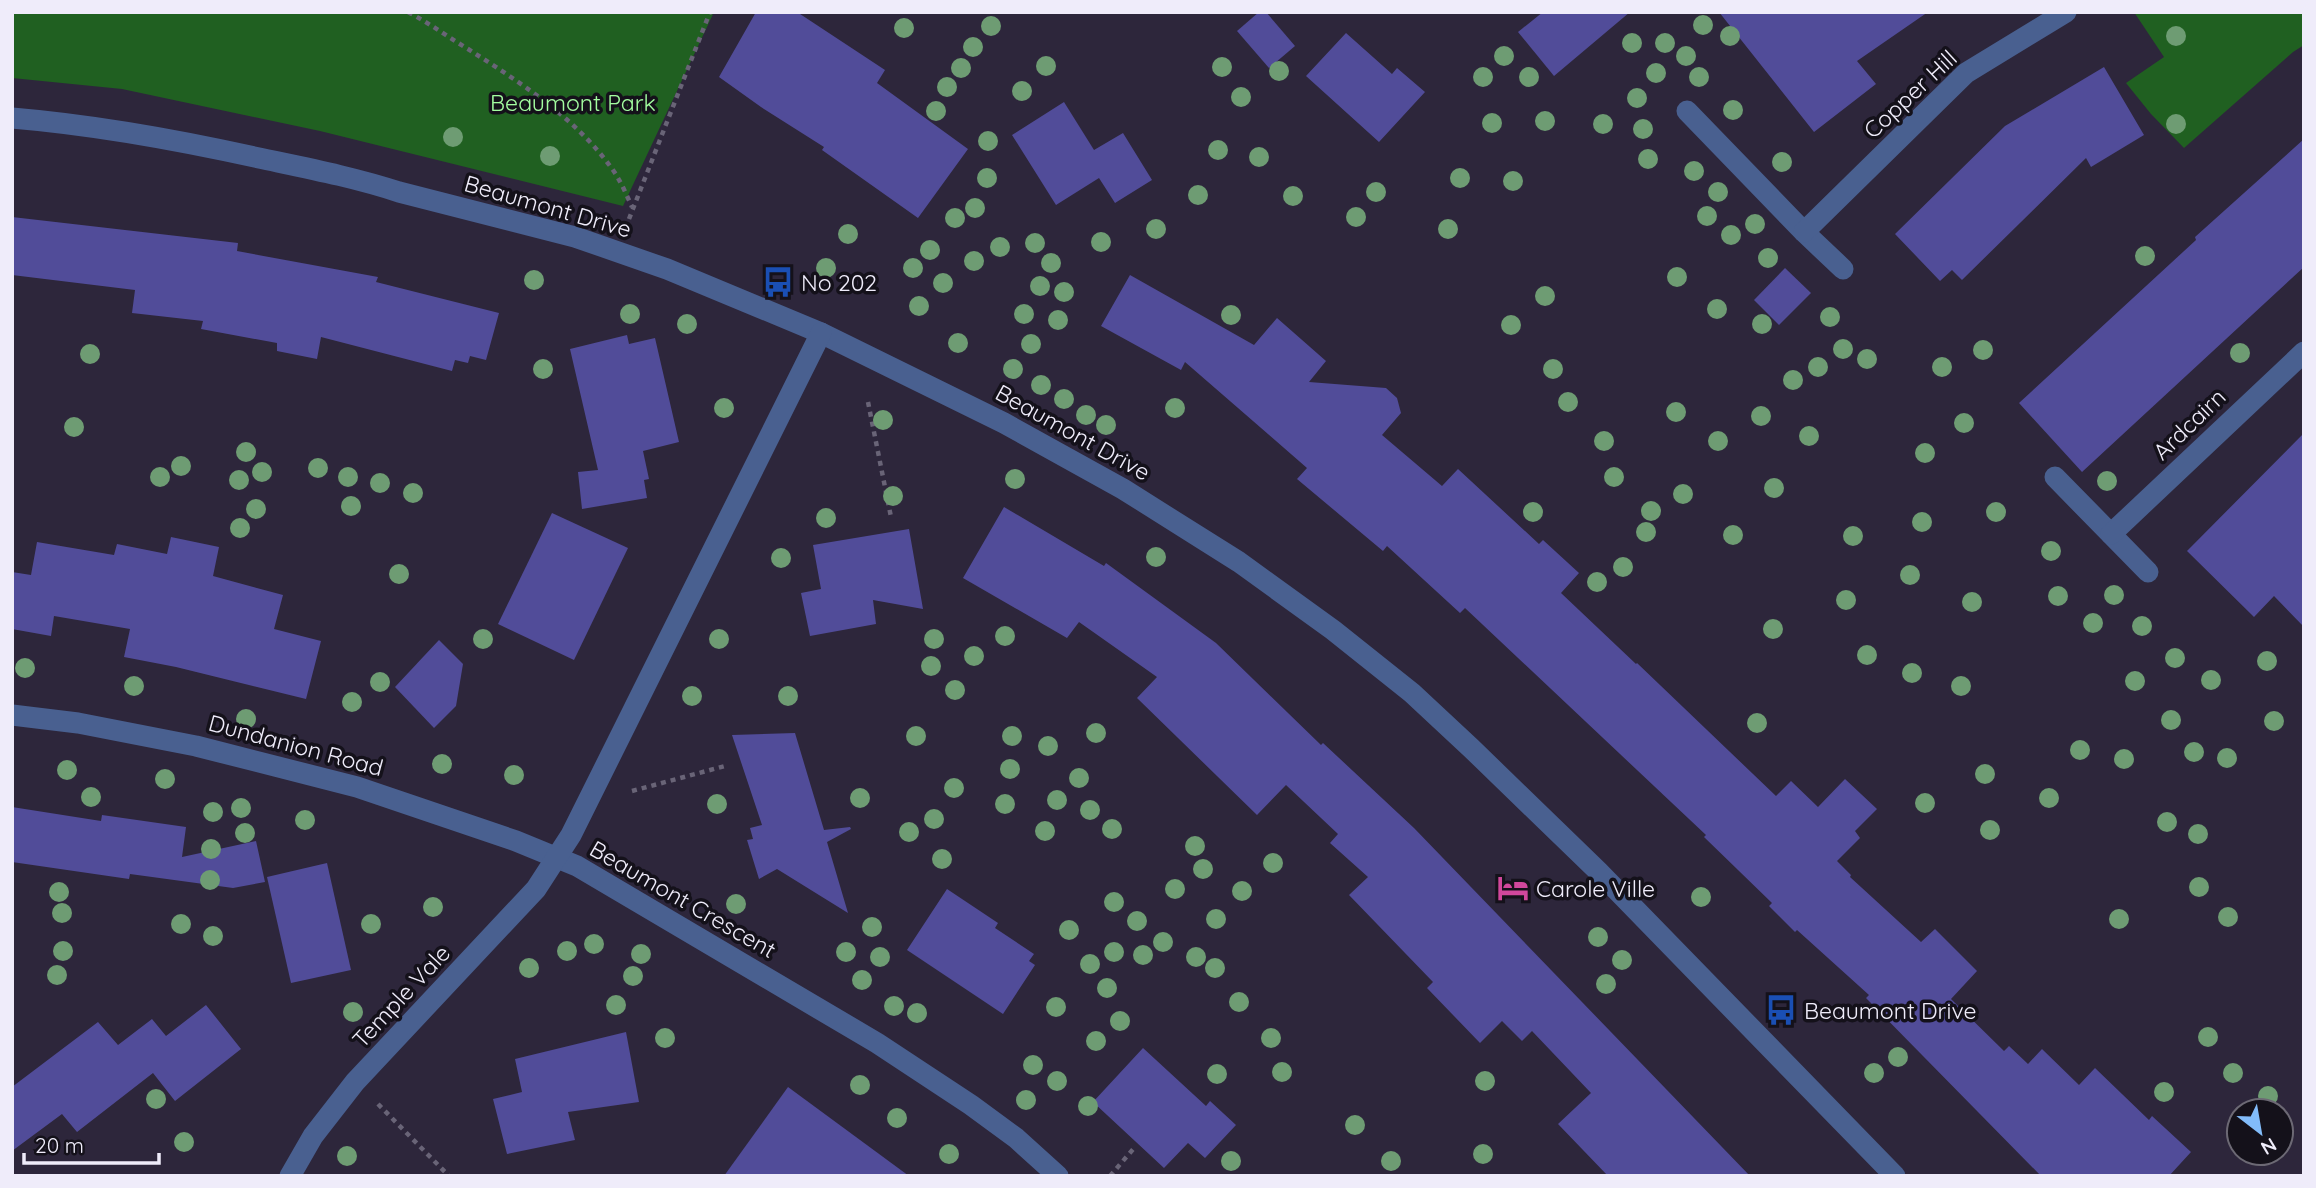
<svg xmlns="http://www.w3.org/2000/svg" width="2316" height="1188" font-family="Quicksand,sans-serif">
  <rect width="100%" height="100%" fill="#2d263b"/>
  <!-- green -->
  <g fill="#206021">
    <polygon points="12,12 714,12 623,206 320,131 122,89 12,78"/>
    <polygon points="2134,12 2304,12 2304,45 2293,52 2184,148 2151,114 2126,83 2164,57"/>
  </g>
  <!-- building -->
  <g fill="#514c99">
    <polygon points="756,12 797,12 885,70 877,83 968,149 918,218 822,150 824,147 761,107 719,77"/>
    <polygon points="1259,12 1266,12 1295,46 1269,68 1237,31"/>
    <polygon points="1543,12 1630,12 1554,76 1518,32"/>
    <polygon points="1719,12 1928,12 1857,61 1876,84 1814,132"/>
    <polygon points="1346,33 1392,74 1397,68 1425,92 1379,142 1306,76"/>
    <polygon points="2104,67 2144,135 2091,167 2086,158 1962,280 1952,270 1940,281 1895,234 2005,126"/>
    <polygon points="1064,102 1094,150 1123,133 1152,180 1115,203 1099,178 1056,205 1012,135"/>
    <polygon points="2304,139 2304,267 2082,472 2019,403 2196,240 2195,237"/>
    <polygon points="12,217 238,243 237,251 378,277 376,282 499,313 486,360 470,356 468,363 455,360 452,371 321,337 317,359 277,351 277,343 201,329 203,321 132,313 135,290 12,275"/>
    <polygon points="1785,268 1811,293 1779,325 1754,300"/>
    <polygon points="1130,275 1254,345 1277,318 1326,361 1309,382 1386,388 1397,398 1401,413 1382,435 1442,486 1458,469 1539,544 1543,540 1579,573 1561,593 1636,664 1637,663 1776,796 1791,781 1818,807 1845,779 1877,809 1855,831 1860,838 1837,861 1851,875 1850,877 1921,942 1935,929 1977,971 1951,999 2004,1051 2009,1046 2028,1064 2042,1049 2079,1085 2095,1068 2149,1120 2152,1116 2191,1152 2169,1176 2041,1176 1866,998 1869,995 1797,930 1795,932 1769,906 1772,903 1704,837 1706,835 1465,608 1460,613 1387,546 1383,551 1297,479 1307,468 1185,362 1181,370 1101,326"/>
    <polygon points="627,335 629,344 655,338 679,442 643,451 649,479 644,480 647,498 582,509 578,472 598,470 570,349"/>
    <polygon points="2304,433 2304,627 2274,596 2254,617 2187,551"/>
    <polygon points="1004,507 1104,566 1106,563 1216,643 1321,745 1323,743 1414,828 1750,1176 1608,1176 1558,1124 1591,1093 1532,1031 1522,1041 1502,1021 1480,1043 1427,988 1433,982 1349,895 1368,877 1330,843 1338,834 1286,785 1257,815 1137,698 1157,677 1079,622 1067,638 963,578"/>
    <polygon points="552,513 628,548 574,660 498,624"/>
    <polygon points="909,529 923,609 873,600 876,624 810,636 801,593 821,589 813,545"/>
    <polygon points="171,537 219,547 213,576 283,595 274,629 321,641 306,699 176,667 124,657 130,629 54,616 51,636 12,629 12,572 31,575 37,542 114,555 117,544 167,554"/>
    <polygon points="439,640 463,664 456,706 434,728 395,687"/>
    <polygon points="795,733 824,830 850,827 851,829 827,842 848,913 777,869 759,879 747,840 753,839 750,828 762,825 732,735"/>
    <polygon points="12,807 101,821 102,815 186,827 182,857 256,841 265,882 233,888 130,874 129,879 12,862"/>
    <polygon points="327,863 351,970 291,983 267,877"/>
    <polygon points="947,889 998,923 995,928 1034,954 1029,961 1035,965 1003,1014 907,950"/>
    <polygon points="206,1005 241,1049 175,1101 153,1073 77,1132 62,1114 12,1151 12,1087 98,1022 118,1045 152,1019 166,1036"/>
    <polygon points="626,1032 639,1102 568,1112 575,1140 507,1154 493,1099 522,1092 515,1059"/>
    <polygon points="1143,1048 1206,1106 1210,1101 1236,1125 1205,1158 1188,1143 1164,1168 1093,1102"/>
    <polygon points="788,1087 909,1176 724,1176"/>
  </g>
  <g fill="none" stroke-linecap="round" stroke-linejoin="round">
    <!-- path -->
    <g stroke="#696477" stroke-width="4.5" stroke-dasharray="5 5" stroke-linecap="butt">
      <path d="M408 12C429 23 448 37 468 49 521 83 579 120 615 173 622 184 627 196 632 207"/>
      <polyline points="629,219 710,12"/>
      <polyline points="868,402 891,517"/>
      <polyline points="632,791 725,766"/>
      <polyline points="378,1104 449,1176"/>
      <polyline points="1110,1176 1135,1147"/>
    </g>
    <!-- minor -->
    <g stroke="#496090" stroke-width="21">
      <polyline points="1687,111 1804,232 1843,269"/>
      <path d="M12 118C95 125 178 140 259 158 306 168 353 177 399 192L575 237 667 269 821 333 1004 423 1123 489 1239 562 1333 630 1412 693 1471 748 1599 872 1895 1176"/>
      <polyline points="1804,232 1966,73 2066,12"/>
      <polyline points="2055,477 2148,572"/>
      <polyline points="2111,534 2304,352"/>
      <polyline points="12,715 78,723 196,746 357,787 516,841 577,866 877,1043 971,1105 1016,1138 1058,1176"/>
      <polyline points="290,1176 313,1136 355,1082 536,889 571,835 821,333"/>
    </g>
  </g>
  <!-- trees -->
  <g fill="#6e9c73">
    <circle cx="1703" cy="25" r="10"/>
    <circle cx="991" cy="26" r="10"/>
    <circle cx="904" cy="28" r="10"/>
    <circle cx="1730" cy="36" r="10"/>
    <circle cx="2176" cy="36" r="10"/>
    <circle cx="1632" cy="43" r="10"/>
    <circle cx="1665" cy="43" r="10"/>
    <circle cx="973" cy="47" r="10"/>
    <circle cx="1504" cy="56" r="10"/>
    <circle cx="1686" cy="56" r="10"/>
    <circle cx="1046" cy="66" r="10"/>
    <circle cx="1222" cy="67" r="10"/>
    <circle cx="961" cy="68" r="10"/>
    <circle cx="1279" cy="71" r="10"/>
    <circle cx="1656" cy="73" r="10"/>
    <circle cx="1483" cy="77" r="10"/>
    <circle cx="1529" cy="77" r="10"/>
    <circle cx="1699" cy="77" r="10"/>
    <circle cx="947" cy="87" r="10"/>
    <circle cx="1022" cy="91" r="10"/>
    <circle cx="1241" cy="97" r="10"/>
    <circle cx="1637" cy="98" r="10"/>
    <circle cx="1733" cy="110" r="10"/>
    <circle cx="936" cy="111" r="10"/>
    <circle cx="1545" cy="121" r="10"/>
    <circle cx="1492" cy="123" r="10"/>
    <circle cx="1603" cy="124" r="10"/>
    <circle cx="2176" cy="124" r="10"/>
    <circle cx="1643" cy="129" r="10"/>
    <circle cx="453" cy="137" r="10"/>
    <circle cx="988" cy="141" r="10"/>
    <circle cx="1218" cy="150" r="10"/>
    <circle cx="550" cy="156" r="10"/>
    <circle cx="1259" cy="157" r="10"/>
    <circle cx="1648" cy="159" r="10"/>
    <circle cx="1782" cy="162" r="10"/>
    <circle cx="1694" cy="171" r="10"/>
    <circle cx="987" cy="178" r="10"/>
    <circle cx="1460" cy="178" r="10"/>
    <circle cx="1513" cy="181" r="10"/>
    <circle cx="1376" cy="192" r="10"/>
    <circle cx="1718" cy="192" r="10"/>
    <circle cx="1198" cy="195" r="10"/>
    <circle cx="1293" cy="196" r="10"/>
    <circle cx="975" cy="208" r="10"/>
    <circle cx="1707" cy="216" r="10"/>
    <circle cx="1356" cy="217" r="10"/>
    <circle cx="955" cy="218" r="10"/>
    <circle cx="1755" cy="224" r="10"/>
    <circle cx="1156" cy="229" r="10"/>
    <circle cx="1448" cy="229" r="10"/>
    <circle cx="848" cy="234" r="10"/>
    <circle cx="1731" cy="235" r="10"/>
    <circle cx="1101" cy="242" r="10"/>
    <circle cx="1035" cy="243" r="10"/>
    <circle cx="1000" cy="247" r="10"/>
    <circle cx="930" cy="250" r="10"/>
    <circle cx="2145" cy="256" r="10"/>
    <circle cx="1768" cy="258" r="10"/>
    <circle cx="974" cy="261" r="10"/>
    <circle cx="1051" cy="263" r="10"/>
    <circle cx="826" cy="268" r="10"/>
    <circle cx="913" cy="268" r="10"/>
    <circle cx="1677" cy="277" r="10"/>
    <circle cx="534" cy="280" r="10"/>
    <circle cx="943" cy="283" r="10"/>
    <circle cx="1040" cy="286" r="10"/>
    <circle cx="1064" cy="292" r="10"/>
    <circle cx="1545" cy="296" r="10"/>
    <circle cx="919" cy="306" r="10"/>
    <circle cx="1717" cy="309" r="10"/>
    <circle cx="630" cy="314" r="10"/>
    <circle cx="1024" cy="314" r="10"/>
    <circle cx="1231" cy="315" r="10"/>
    <circle cx="1830" cy="317" r="10"/>
    <circle cx="1058" cy="320" r="10"/>
    <circle cx="687" cy="324" r="10"/>
    <circle cx="1762" cy="324" r="10"/>
    <circle cx="1511" cy="325" r="10"/>
    <circle cx="958" cy="343" r="10"/>
    <circle cx="1031" cy="344" r="10"/>
    <circle cx="1843" cy="349" r="10"/>
    <circle cx="1983" cy="350" r="10"/>
    <circle cx="2240" cy="353" r="10"/>
    <circle cx="90" cy="354" r="10"/>
    <circle cx="1867" cy="359" r="10"/>
    <circle cx="1818" cy="367" r="10"/>
    <circle cx="1942" cy="367" r="10"/>
    <circle cx="543" cy="369" r="10"/>
    <circle cx="1013" cy="369" r="10"/>
    <circle cx="1553" cy="369" r="10"/>
    <circle cx="1793" cy="380" r="10"/>
    <circle cx="1041" cy="385" r="10"/>
    <circle cx="1064" cy="399" r="10"/>
    <circle cx="1568" cy="402" r="10"/>
    <circle cx="724" cy="408" r="10"/>
    <circle cx="1175" cy="408" r="10"/>
    <circle cx="1676" cy="412" r="10"/>
    <circle cx="1086" cy="415" r="10"/>
    <circle cx="1761" cy="416" r="10"/>
    <circle cx="883" cy="420" r="10"/>
    <circle cx="1964" cy="423" r="10"/>
    <circle cx="1106" cy="425" r="10"/>
    <circle cx="74" cy="427" r="10"/>
    <circle cx="1809" cy="436" r="10"/>
    <circle cx="1604" cy="441" r="10"/>
    <circle cx="1718" cy="441" r="10"/>
    <circle cx="246" cy="452" r="10"/>
    <circle cx="1925" cy="453" r="10"/>
    <circle cx="181" cy="466" r="10"/>
    <circle cx="318" cy="468" r="10"/>
    <circle cx="262" cy="472" r="10"/>
    <circle cx="160" cy="477" r="10"/>
    <circle cx="348" cy="477" r="10"/>
    <circle cx="1614" cy="477" r="10"/>
    <circle cx="1015" cy="479" r="10"/>
    <circle cx="239" cy="480" r="10"/>
    <circle cx="2107" cy="481" r="10"/>
    <circle cx="380" cy="483" r="10"/>
    <circle cx="1774" cy="488" r="10"/>
    <circle cx="413" cy="493" r="10"/>
    <circle cx="1683" cy="494" r="10"/>
    <circle cx="893" cy="496" r="10"/>
    <circle cx="351" cy="506" r="10"/>
    <circle cx="256" cy="509" r="10"/>
    <circle cx="1651" cy="511" r="10"/>
    <circle cx="1533" cy="512" r="10"/>
    <circle cx="1996" cy="512" r="10"/>
    <circle cx="826" cy="518" r="10"/>
    <circle cx="1922" cy="522" r="10"/>
    <circle cx="240" cy="528" r="10"/>
    <circle cx="1646" cy="532" r="10"/>
    <circle cx="1733" cy="535" r="10"/>
    <circle cx="1853" cy="536" r="10"/>
    <circle cx="2051" cy="551" r="10"/>
    <circle cx="1156" cy="557" r="10"/>
    <circle cx="781" cy="558" r="10"/>
    <circle cx="1623" cy="567" r="10"/>
    <circle cx="399" cy="574" r="10"/>
    <circle cx="1910" cy="575" r="10"/>
    <circle cx="1597" cy="582" r="10"/>
    <circle cx="2114" cy="595" r="10"/>
    <circle cx="2058" cy="596" r="10"/>
    <circle cx="1846" cy="600" r="10"/>
    <circle cx="1972" cy="602" r="10"/>
    <circle cx="2093" cy="623" r="10"/>
    <circle cx="2142" cy="626" r="10"/>
    <circle cx="1773" cy="629" r="10"/>
    <circle cx="1005" cy="636" r="10"/>
    <circle cx="483" cy="639" r="10"/>
    <circle cx="719" cy="639" r="10"/>
    <circle cx="934" cy="639" r="10"/>
    <circle cx="1867" cy="655" r="10"/>
    <circle cx="974" cy="656" r="10"/>
    <circle cx="2175" cy="658" r="10"/>
    <circle cx="2267" cy="661" r="10"/>
    <circle cx="931" cy="666" r="10"/>
    <circle cx="25" cy="668" r="10"/>
    <circle cx="1912" cy="673" r="10"/>
    <circle cx="2211" cy="680" r="10"/>
    <circle cx="2135" cy="681" r="10"/>
    <circle cx="380" cy="682" r="10"/>
    <circle cx="134" cy="686" r="10"/>
    <circle cx="1961" cy="686" r="10"/>
    <circle cx="955" cy="690" r="10"/>
    <circle cx="692" cy="696" r="10"/>
    <circle cx="788" cy="696" r="10"/>
    <circle cx="352" cy="702" r="10"/>
    <circle cx="246" cy="719" r="10"/>
    <circle cx="2171" cy="720" r="10"/>
    <circle cx="2274" cy="721" r="10"/>
    <circle cx="1757" cy="723" r="10"/>
    <circle cx="1096" cy="733" r="10"/>
    <circle cx="916" cy="736" r="10"/>
    <circle cx="1012" cy="736" r="10"/>
    <circle cx="1048" cy="746" r="10"/>
    <circle cx="2080" cy="750" r="10"/>
    <circle cx="2194" cy="752" r="10"/>
    <circle cx="2227" cy="758" r="10"/>
    <circle cx="2124" cy="759" r="10"/>
    <circle cx="442" cy="764" r="10"/>
    <circle cx="1010" cy="769" r="10"/>
    <circle cx="67" cy="770" r="10"/>
    <circle cx="1985" cy="774" r="10"/>
    <circle cx="514" cy="775" r="10"/>
    <circle cx="1079" cy="778" r="10"/>
    <circle cx="165" cy="779" r="10"/>
    <circle cx="954" cy="788" r="10"/>
    <circle cx="91" cy="797" r="10"/>
    <circle cx="860" cy="798" r="10"/>
    <circle cx="2049" cy="798" r="10"/>
    <circle cx="1057" cy="800" r="10"/>
    <circle cx="1925" cy="803" r="10"/>
    <circle cx="717" cy="804" r="10"/>
    <circle cx="1005" cy="804" r="10"/>
    <circle cx="241" cy="808" r="10"/>
    <circle cx="1090" cy="810" r="10"/>
    <circle cx="213" cy="812" r="10"/>
    <circle cx="934" cy="819" r="10"/>
    <circle cx="305" cy="820" r="10"/>
    <circle cx="2167" cy="822" r="10"/>
    <circle cx="1112" cy="829" r="10"/>
    <circle cx="1990" cy="830" r="10"/>
    <circle cx="1045" cy="831" r="10"/>
    <circle cx="909" cy="832" r="10"/>
    <circle cx="245" cy="833" r="10"/>
    <circle cx="2198" cy="834" r="10"/>
    <circle cx="1195" cy="846" r="10"/>
    <circle cx="211" cy="849" r="10"/>
    <circle cx="942" cy="859" r="10"/>
    <circle cx="1273" cy="863" r="10"/>
    <circle cx="1203" cy="869" r="10"/>
    <circle cx="210" cy="880" r="10"/>
    <circle cx="2199" cy="887" r="10"/>
    <circle cx="1175" cy="889" r="10"/>
    <circle cx="1242" cy="891" r="10"/>
    <circle cx="59" cy="892" r="10"/>
    <circle cx="1701" cy="897" r="10"/>
    <circle cx="1114" cy="902" r="10"/>
    <circle cx="736" cy="904" r="10"/>
    <circle cx="433" cy="907" r="10"/>
    <circle cx="62" cy="913" r="10"/>
    <circle cx="2228" cy="917" r="10"/>
    <circle cx="1216" cy="919" r="10"/>
    <circle cx="2119" cy="919" r="10"/>
    <circle cx="1137" cy="921" r="10"/>
    <circle cx="181" cy="924" r="10"/>
    <circle cx="371" cy="924" r="10"/>
    <circle cx="872" cy="927" r="10"/>
    <circle cx="1069" cy="930" r="10"/>
    <circle cx="213" cy="936" r="10"/>
    <circle cx="1598" cy="937" r="10"/>
    <circle cx="1163" cy="942" r="10"/>
    <circle cx="594" cy="944" r="10"/>
    <circle cx="63" cy="951" r="10"/>
    <circle cx="567" cy="951" r="10"/>
    <circle cx="846" cy="952" r="10"/>
    <circle cx="1114" cy="952" r="10"/>
    <circle cx="641" cy="954" r="10"/>
    <circle cx="1143" cy="955" r="10"/>
    <circle cx="880" cy="957" r="10"/>
    <circle cx="1196" cy="957" r="10"/>
    <circle cx="1622" cy="960" r="10"/>
    <circle cx="1090" cy="964" r="10"/>
    <circle cx="529" cy="968" r="10"/>
    <circle cx="1215" cy="968" r="10"/>
    <circle cx="57" cy="975" r="10"/>
    <circle cx="633" cy="976" r="10"/>
    <circle cx="862" cy="980" r="10"/>
    <circle cx="1606" cy="984" r="10"/>
    <circle cx="1107" cy="988" r="10"/>
    <circle cx="1239" cy="1002" r="10"/>
    <circle cx="616" cy="1005" r="10"/>
    <circle cx="894" cy="1006" r="10"/>
    <circle cx="1056" cy="1007" r="10"/>
    <circle cx="353" cy="1012" r="10"/>
    <circle cx="917" cy="1013" r="10"/>
    <circle cx="1120" cy="1021" r="10"/>
    <circle cx="2208" cy="1037" r="10"/>
    <circle cx="665" cy="1038" r="10"/>
    <circle cx="1271" cy="1038" r="10"/>
    <circle cx="1096" cy="1041" r="10"/>
    <circle cx="1898" cy="1057" r="10"/>
    <circle cx="1033" cy="1065" r="10"/>
    <circle cx="1282" cy="1072" r="10"/>
    <circle cx="1874" cy="1073" r="10"/>
    <circle cx="2233" cy="1073" r="10"/>
    <circle cx="1217" cy="1074" r="10"/>
    <circle cx="1057" cy="1081" r="10"/>
    <circle cx="1485" cy="1081" r="10"/>
    <circle cx="860" cy="1085" r="10"/>
    <circle cx="2164" cy="1092" r="10"/>
    <circle cx="2268" cy="1096" r="10"/>
    <circle cx="156" cy="1099" r="10"/>
    <circle cx="1026" cy="1100" r="10"/>
    <circle cx="1088" cy="1106" r="10"/>
    <circle cx="897" cy="1118" r="10"/>
    <circle cx="1355" cy="1125" r="10"/>
    <circle cx="184" cy="1142" r="10"/>
    <circle cx="949" cy="1154" r="10"/>
    <circle cx="1483" cy="1154" r="10"/>
    <circle cx="347" cy="1156" r="10"/>
    <circle cx="1231" cy="1161" r="10"/>
    <circle cx="1391" cy="1161" r="10"/>
  </g>
  <!-- icons -->
  <defs>
    <symbol id="bus-bare" viewBox="-9 -9 18 18"><path d="M-5-6H5V4H4V6H2V4H-2V6H-4V4H-5ZM-3.5-4V0h7V-4ZM-3.5 1.2v1.5H-2V1.2ZM2 1.2v1.5H3.5V1.2Z" fill="#1a4fb4" stroke="#14111a" stroke-width="2.5" paint-order="stroke"/></symbol>
    <symbol id="hotel-bare" viewBox="-9 -9 18 18"><path d="M-6-4.5h1.5V1H6V5H4.5V3h-9V5H-6ZM-4 0a1.8 1.8 0 1 1 3.6 0ZM.5 0V-2.5h3Q6-2.5 6 0Z" fill="#d1479c" stroke="#14111a" stroke-width="2.5" paint-order="stroke"/></symbol>
  </defs>
  <g fill-rule="evenodd">
    <use href="#bus-bare" x="756" y="260" width="44" height="44"/>
    <use href="#hotel-bare" x="1491" y="866" width="44" height="44"/>
    <use href="#bus-bare" x="1759" y="988" width="44" height="44"/>
  </g>
  <g text-anchor="middle" dominant-baseline="central" stroke-width="7" stroke-linejoin="round" paint-order="stroke">
    <!-- street labels -->
    <g font-size="23" fill="#efecfa" stroke="#14111a">
      <text transform="translate(1910 94) rotate(-43)">Copper Hill</text>
      <text transform="translate(548 206) rotate(16)">Beaumont Drive</text>
      <text transform="translate(2189 424) rotate(-44)">Ardcairn</text>
      <text transform="translate(1073 432) rotate(29)">Beaumont Drive</text>
      <text transform="translate(296 745) rotate(15)">Dundanion Road</text>
      <text transform="translate(683 899) rotate(30)">Beaumont Crescent</text>
      <text transform="translate(401 996) rotate(-47)">Temple Vale</text>
    </g>
    <!-- park labels -->
    <g font-size="23" fill="#a3fda0" stroke="#14111a">
      <text x="573" y="102">Beaumont Park</text>
    </g>
    <!-- poi labels -->
    <g font-size="23" fill="#efecfa" stroke="#14111a" text-anchor="start">
      <text x="801" y="282">No 202</text>
      <text x="1536" y="888">Carole Ville</text>
      <text x="1804" y="1010">Beaumont Drive</text>
    </g>
  </g>
  <!-- border -->
  <rect width="2316" height="1188" fill="none" stroke="#efecfa" stroke-width="28"/>
  <!-- north arrow -->
  <g transform="translate(2260 1132) rotate(149)"><circle r="33" fill="#14111a" stroke="#6c6974" stroke-width="2"/>
  <path d="M0-5L12 26L0 18L-12 26Z" fill="#82bcfa"/>
  <text y="-10" font-size="19" font-weight="bold" text-anchor="middle" fill="#efecfa">N</text>
  </g>
  <!-- scale -->
  <path d="M24 1153v10h135v-10" fill="none" stroke="#efecfa" stroke-width="3.5"/>
  <text x="35" y="1153" font-size="21" fill="#efecfa" stroke="#14111a" stroke-width="5" paint-order="stroke">20 m</text>
</svg>
